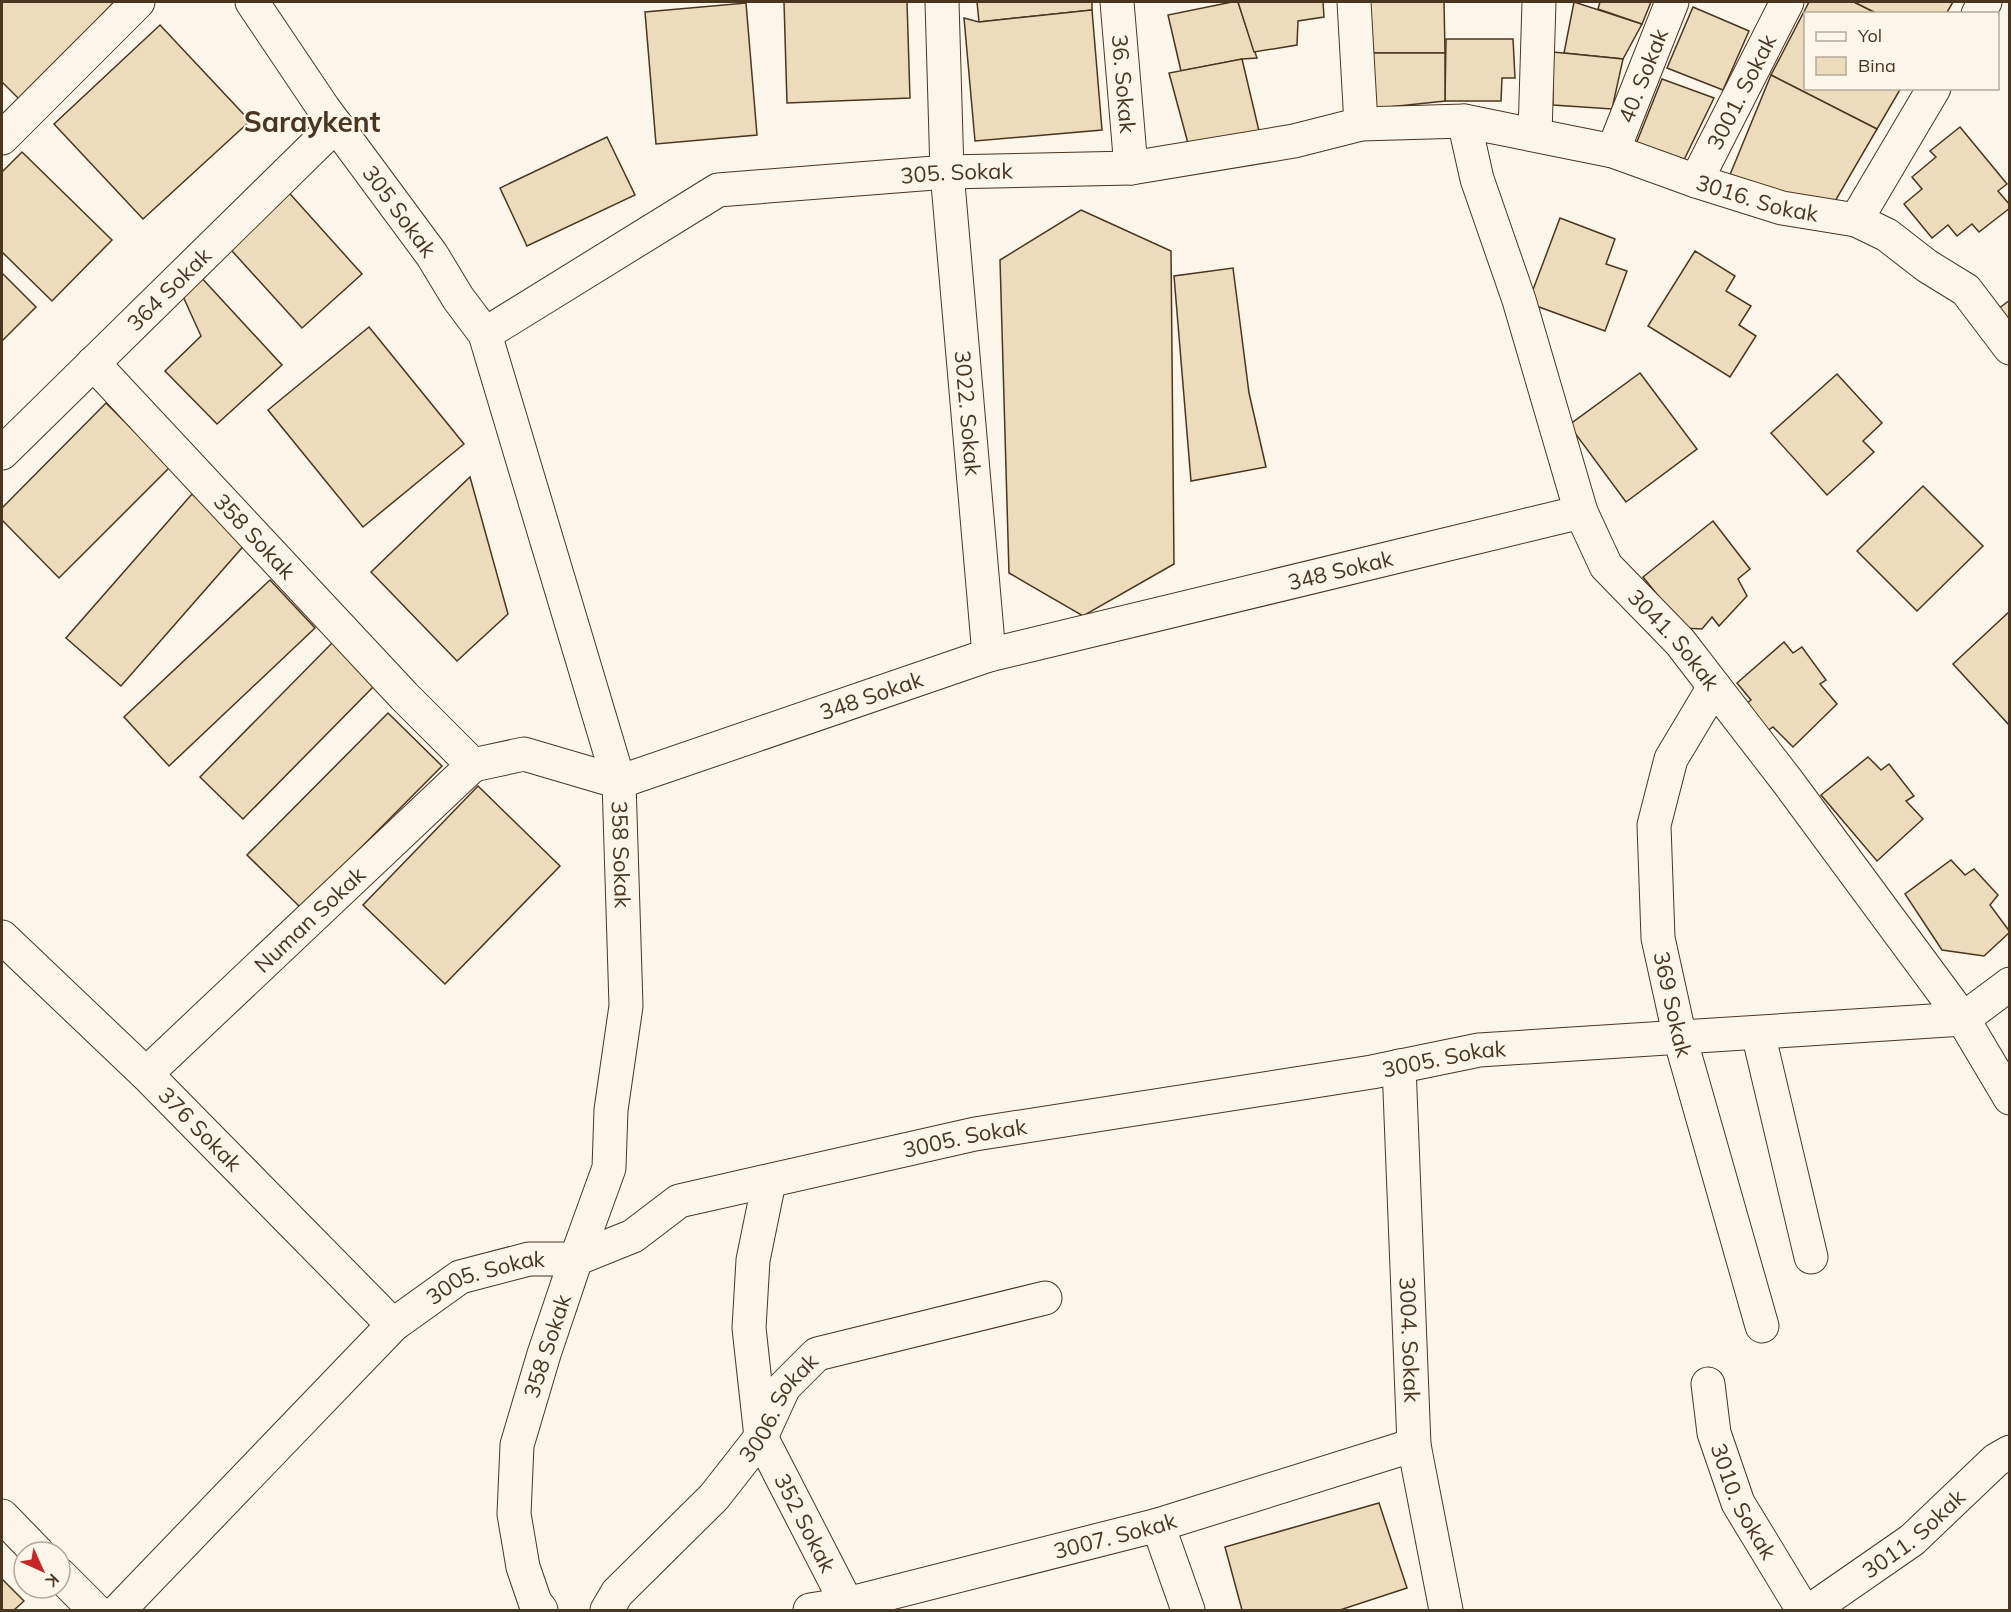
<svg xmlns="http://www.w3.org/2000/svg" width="2011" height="1612" font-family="Mulish,sans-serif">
  <rect width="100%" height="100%" fill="#fbf6e9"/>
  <!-- building -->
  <g fill="#ecdcbc" stroke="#4a3520" stroke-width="1.5">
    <polygon points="2,2 114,2 21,101 2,82"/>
    <polygon points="784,2 907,2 910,98 787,103"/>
    <polygon points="977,2 1092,2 1092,10 979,22"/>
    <polygon points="1232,2 1238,2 1257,58 1242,59 1181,71 1168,15"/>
    <polygon points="1238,2 1323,2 1324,17 1298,21 1297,45 1254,52"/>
    <polygon points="1370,2 1444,2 1445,53 1371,53"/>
    <polygon points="1574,2 1642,24 1623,59 1564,53"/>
    <polygon points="1600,2 1651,2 1642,24 1598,9"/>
    <polygon points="1809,2 1854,2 1878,14 1806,14 1806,88 1901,88 1877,129 1771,75"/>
    <polygon points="1854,2 1953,2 1946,14 1878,14"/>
    <polygon points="746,3 757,135 656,144 645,12"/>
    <polygon points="1693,7 1749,31 1723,90 1667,68"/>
    <polygon points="1092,10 1102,130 975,141 964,18 979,22"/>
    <polygon points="160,25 250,121 143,219 54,124"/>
    <polygon points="1446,39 1513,39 1515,78 1502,78 1501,101 1445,101"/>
    <polygon points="1553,52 1623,59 1612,109 1553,105"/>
    <polygon points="1371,53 1445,53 1445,101 1370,109"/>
    <polygon points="1242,59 1259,131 1189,147 1169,73"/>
    <polygon points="1771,75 1877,129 1830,210 1727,182"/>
    <polygon points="1662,79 1714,98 1681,166 1634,149"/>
    <polygon points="1960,127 2007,184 1998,191 2010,205 2010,208 1979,232 1972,224 1957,236 1948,225 1932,238 1904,204 1922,189 1912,177 1936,157 1930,151"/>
    <polygon points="607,137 635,195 527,246 500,188"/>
    <polygon points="22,152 112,240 52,301 2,252 2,172"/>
    <polygon points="283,186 362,274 302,328 223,241"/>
    <polygon points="1081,210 1171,251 1174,564 1083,616 1009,573 1000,260"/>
    <polygon points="1560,218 1615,239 1606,264 1627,271 1605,331 1528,303"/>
    <polygon points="1695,251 1735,276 1726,291 1751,306 1739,325 1756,336 1730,377 1648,326"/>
    <polygon points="1233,268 1249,393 1266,467 1191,481 1174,276"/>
    <polygon points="2,273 36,307 2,341"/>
    <polygon points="199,275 282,365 217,424 165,371 201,336 181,292"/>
    <polygon points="2010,300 2010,331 1994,312"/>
    <polygon points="369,327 464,444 363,527 268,410"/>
    <polygon points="1640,373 1697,449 1626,502 1569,425"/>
    <polygon points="1837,374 1882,423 1863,441 1874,452 1827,495 1771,433"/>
    <polygon points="106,403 170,467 59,578 2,520 2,508"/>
    <polygon points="470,477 508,614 457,661 371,572"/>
    <polygon points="1923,486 1983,546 1917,611 1857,551"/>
    <polygon points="192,494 247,542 121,686 66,638"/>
    <polygon points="1713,521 1750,569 1738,579 1747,596 1719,626 1712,617 1702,629 1684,628 1643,577"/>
    <polygon points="270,580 315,628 169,766 124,717"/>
    <polygon points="2010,611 2010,726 1953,664"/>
    <polygon points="334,641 377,683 243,819 200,777"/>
    <polygon points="1784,642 1793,653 1802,647 1826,680 1820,684 1837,704 1793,747 1773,727 1764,733 1741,708 1751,700 1737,683"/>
    <polygon points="388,713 442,766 301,908 247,855"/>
    <polygon points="1868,757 1881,770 1889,764 1914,796 1906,801 1923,819 1877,861 1821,795"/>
    <polygon points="478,786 560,866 445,984 363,905"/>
    <polygon points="1951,860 1965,875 1974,869 1998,895 1990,905 2010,932 1984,956 1942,950 1905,894"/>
    <polygon points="1379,1503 1407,1588 1340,1610 1242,1610 1225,1547"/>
    <polygon points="2,1579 24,1601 14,1610 2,1610"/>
  </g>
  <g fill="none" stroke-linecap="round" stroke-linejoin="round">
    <defs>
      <g id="minor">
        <path id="s1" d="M252 2 324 109 432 255 458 298 485 334 619 782 989 655 1581 512"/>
        <path id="s2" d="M942 2 947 172 989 655"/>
        <path id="s3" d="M1117 2 1131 168"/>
        <polyline points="1354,2 1361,124"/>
        <polyline points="1978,14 1985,2"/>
        <path id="s4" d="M1464 121 1477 179 1519 300 1581 512 1606 566 1680 642 1788 782 1963 1019 2010 1098"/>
        <polyline points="1535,134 1539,2"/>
        <polyline points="2,138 138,2"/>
        <path id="s5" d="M1613 151 1672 2"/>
        <path id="s6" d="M1696 181 1787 2"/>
        <polyline points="1856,220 1934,88"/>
        <path id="s7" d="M485 334 718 190 947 172 1131 168 1294 141 1361 124 1464 121 1613 151 1696 181 1782 208 1856 220 1887 235 1927 266 1966 290 2010 348"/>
        <path id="s8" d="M93 363 404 696 473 765 524 754 619 782 626 1006 611 1110 609 1168 576 1259 544 1354 517 1445 514 1514 523 1567 535 1602 541 1610"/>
        <path id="s9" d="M2 453 336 125"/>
        <path id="s10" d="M1714 687 1671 759 1654 825 1658 938 1680 1038 1762 1326"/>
        <path id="s11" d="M2 937 146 1074 393 1325"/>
        <polyline points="1758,1033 1811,1257"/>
        <path id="s12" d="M1399 1066 1414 1445 1446 1610"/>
        <path id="s13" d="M146 1074 473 765"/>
        <path id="s14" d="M769 1182 753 1260 749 1328 761 1437 847 1604 848 1610"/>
        <path id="s15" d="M1708 1384 1714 1433 1738 1503 1803 1610"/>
        <polyline points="2,1516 37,1552"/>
        <polyline points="1158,1525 1188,1610"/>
        <polyline points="60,1575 95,1610"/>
        <path id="s16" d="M119 1610 393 1325 460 1277 529 1259H576L633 1236 679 1201 975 1134 1372 1072 1479 1050 1963 1019 2010 984"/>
        <path id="s17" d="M607 1610 617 1593 714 1497 761 1437 784 1387 817 1354 1045 1298"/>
        <path id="s18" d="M810 1610 847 1604 1158 1525 1414 1445"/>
        <path id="s19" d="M1811 1610 1912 1540 1996 1460 2010 1452"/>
      </g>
    </defs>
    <!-- minor casing -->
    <use href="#minor" stroke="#4a3520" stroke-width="35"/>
    <!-- minor -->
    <use href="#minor" stroke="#fbf6e9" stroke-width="33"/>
  </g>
  <g text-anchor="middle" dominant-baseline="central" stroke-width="4.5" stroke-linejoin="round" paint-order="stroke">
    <!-- street labels -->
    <g font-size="22" fill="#4a3520" stroke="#fbf6e9">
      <text stroke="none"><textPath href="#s5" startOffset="81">40. Sokak</textPath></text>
      <text stroke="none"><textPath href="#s3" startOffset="82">36. Sokak</textPath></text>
      <text stroke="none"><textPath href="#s6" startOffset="100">3001. Sokak</textPath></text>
      <text stroke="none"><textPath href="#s7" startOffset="513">305. Sokak</textPath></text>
      <text stroke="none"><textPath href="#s7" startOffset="1329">3016. Sokak</textPath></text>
      <text stroke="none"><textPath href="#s1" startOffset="256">305 Sokak</textPath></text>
      <text stroke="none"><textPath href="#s9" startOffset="234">364 Sokak</textPath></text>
      <text stroke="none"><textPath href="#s2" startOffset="412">3022. Sokak</textPath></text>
      <text stroke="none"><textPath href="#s8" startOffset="237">358 Sokak</textPath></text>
      <text stroke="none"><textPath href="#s1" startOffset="1626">348 Sokak</textPath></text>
      <text stroke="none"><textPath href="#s4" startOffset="568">3041. Sokak</textPath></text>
      <text stroke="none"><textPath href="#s1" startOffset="1140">348 Sokak</textPath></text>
      <text stroke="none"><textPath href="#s8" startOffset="777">358 Sokak</textPath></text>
      <text stroke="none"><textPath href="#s13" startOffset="225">Numan Sokak</textPath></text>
      <text stroke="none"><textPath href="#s10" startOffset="333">369 Sokak</textPath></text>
      <text stroke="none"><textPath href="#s16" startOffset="1494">3005. Sokak</textPath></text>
      <text stroke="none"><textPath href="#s11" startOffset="276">376 Sokak</textPath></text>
      <text stroke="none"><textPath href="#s16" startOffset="1008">3005. Sokak</textPath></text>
      <text stroke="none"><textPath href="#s16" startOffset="502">3005. Sokak</textPath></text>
      <text stroke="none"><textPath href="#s12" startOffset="274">3004. Sokak</textPath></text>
      <text transform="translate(547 1346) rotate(-72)">358 Sokak</text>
      <text stroke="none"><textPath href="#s17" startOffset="267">3006. Sokak</textPath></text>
      <text stroke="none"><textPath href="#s15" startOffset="124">3010. Sokak</textPath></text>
      <text stroke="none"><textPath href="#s14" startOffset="354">352 Sokak</textPath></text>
      <text stroke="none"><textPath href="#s19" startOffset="128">3011. Sokak</textPath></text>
      <text stroke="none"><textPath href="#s18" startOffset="314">3007. Sokak</textPath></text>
    </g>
    <!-- district labels -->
    <g font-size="28" font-weight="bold" fill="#4a3520" stroke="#fbf6e9">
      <text x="312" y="121">Saraykent</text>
    </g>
  </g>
  <!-- border -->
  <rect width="2011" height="1612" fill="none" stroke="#4a3520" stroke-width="6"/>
  <!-- legend -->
  <rect x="1804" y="12" width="195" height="78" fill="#fbf6e9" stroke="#b4a999" stroke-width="1.5"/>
  <rect x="1816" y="32" width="30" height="9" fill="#fbf6e9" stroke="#b4a999" stroke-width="1.5"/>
  <text x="1858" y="42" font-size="18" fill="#4a3520">Yol</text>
  <rect x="1816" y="57" width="30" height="18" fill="#ecdcbc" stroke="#b4a999" stroke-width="1.5"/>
  <text x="1858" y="72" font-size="18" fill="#4a3520">Bina</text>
  <!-- north arrow -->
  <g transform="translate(42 1570) rotate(135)"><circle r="28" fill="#fbf6e9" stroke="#b4a999" stroke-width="1.5"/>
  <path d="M0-4.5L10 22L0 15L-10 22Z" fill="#c62828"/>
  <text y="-9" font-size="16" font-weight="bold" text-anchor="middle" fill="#4a3520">K</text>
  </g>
</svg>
